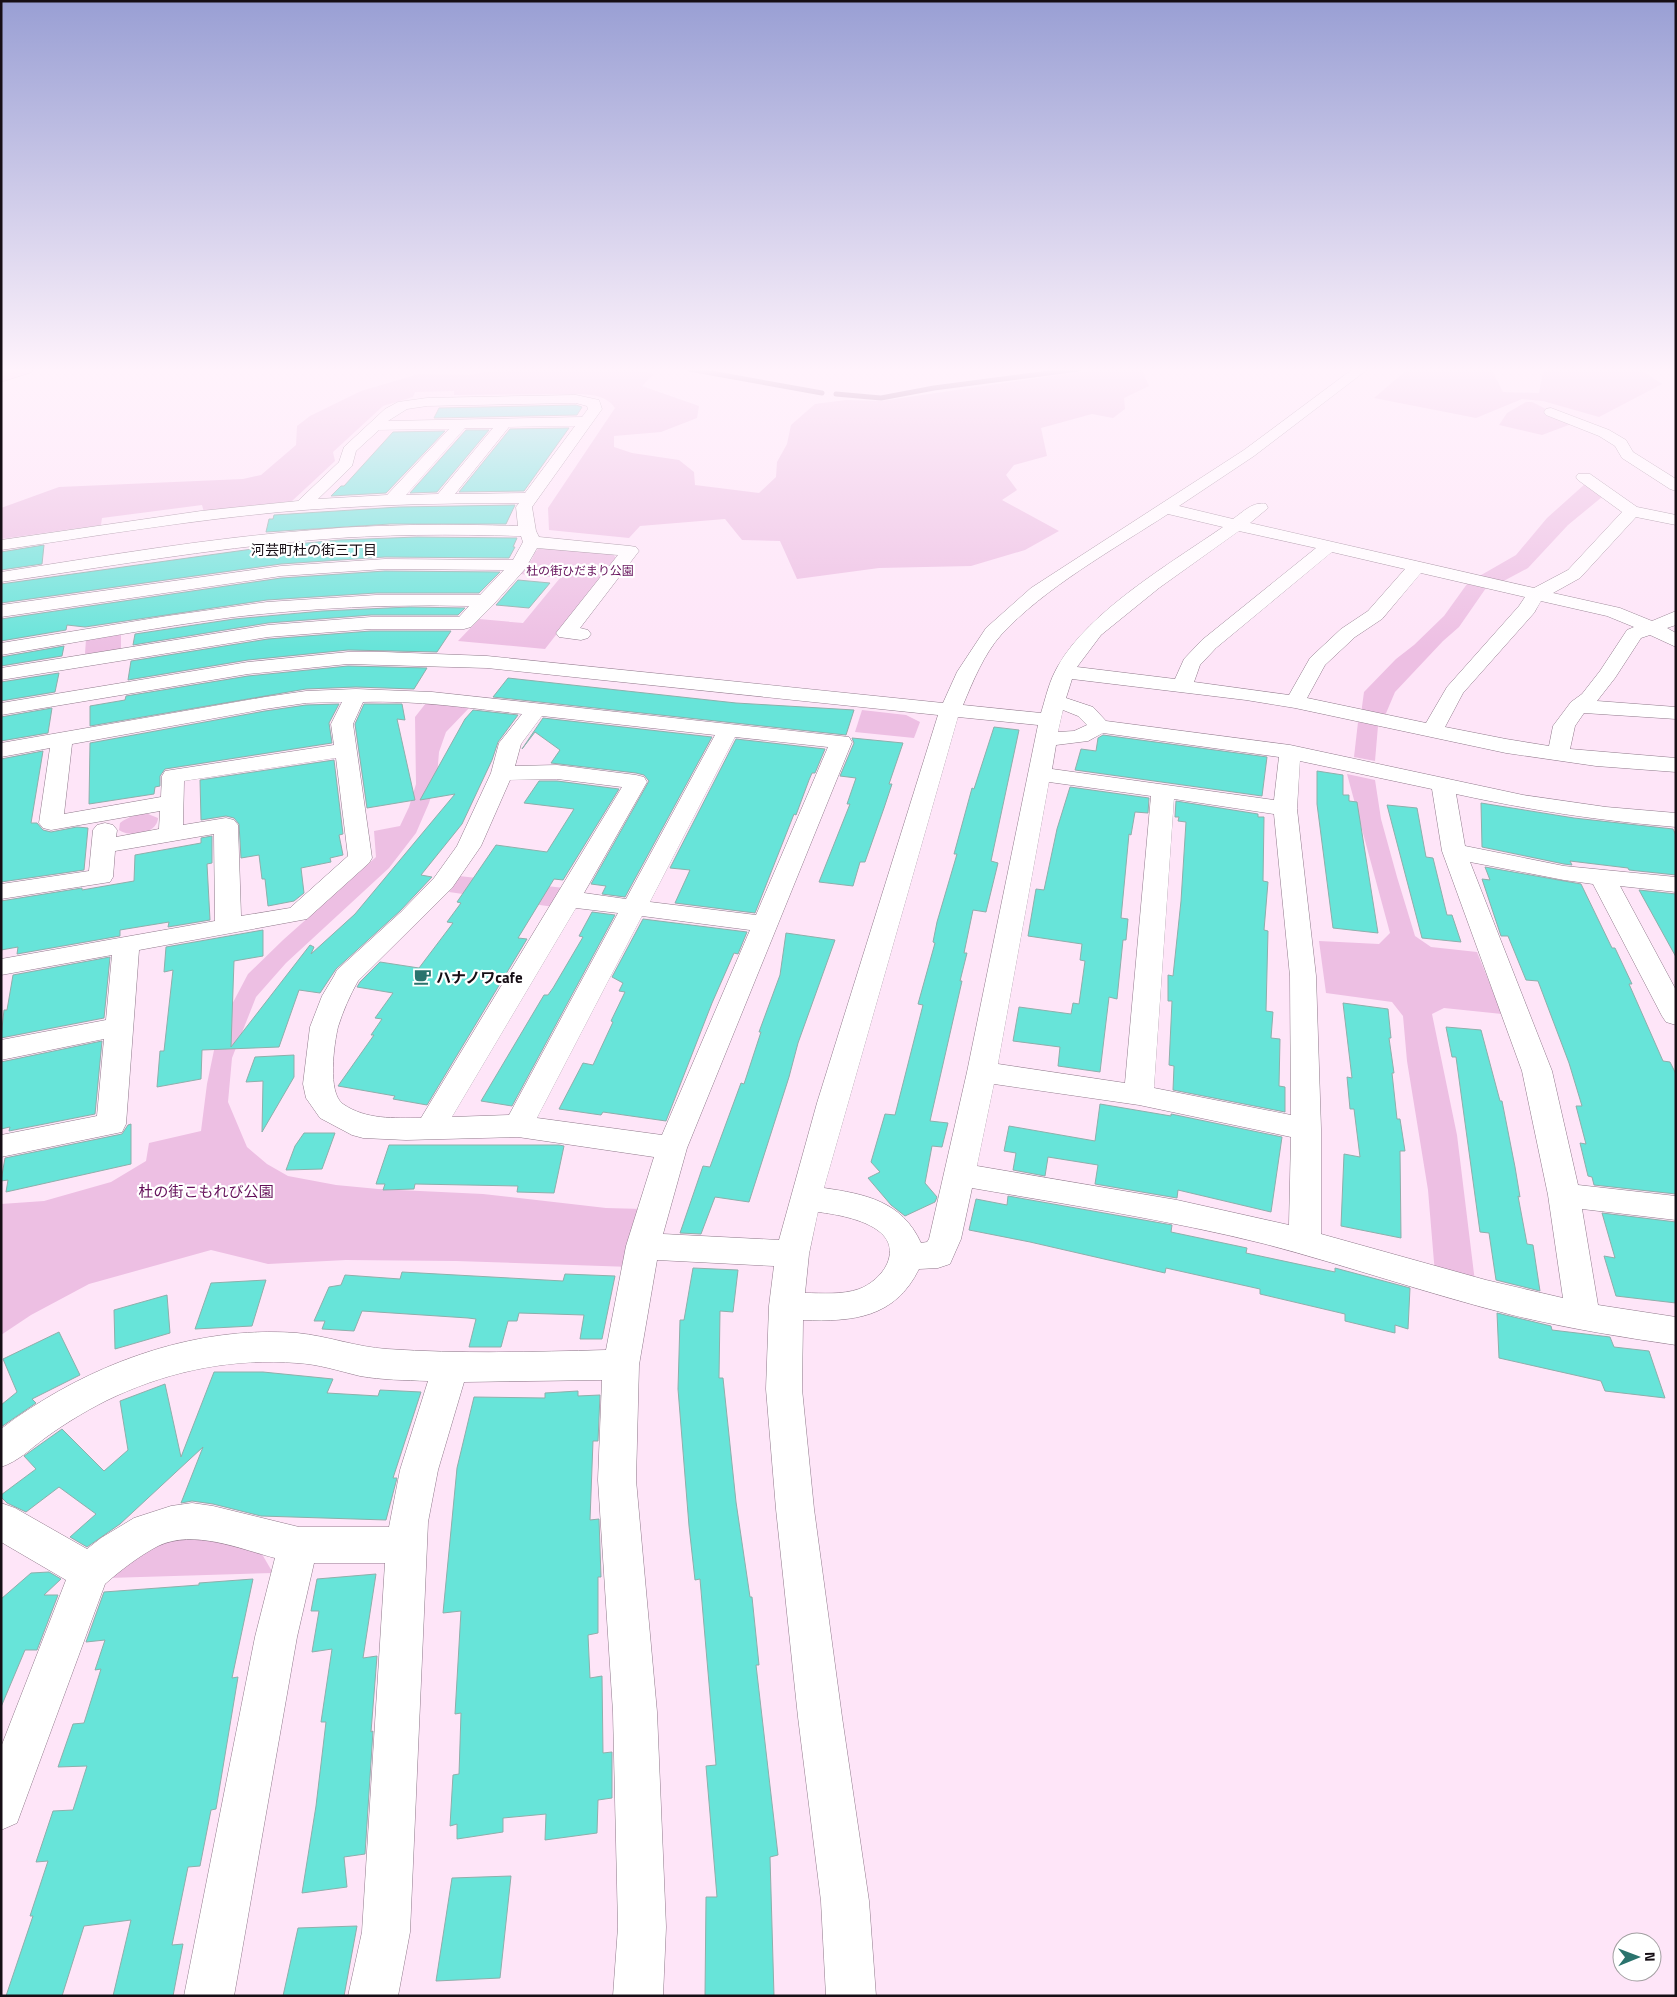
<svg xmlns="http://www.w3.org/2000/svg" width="1677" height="1997" font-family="'Titillium Web','Noto Sans JP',sans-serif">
  <rect width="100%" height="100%" fill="#fee5f8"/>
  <!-- green -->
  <g fill="#edbfe3">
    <path d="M505 369H632L654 374 642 386 699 406 697 418 661 432 614 436V447L632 453 679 460 694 472 695 485 759 493 776 477 777 462 787 444 791 425 815 404 846 400 881 401 1100 369 1142 370 1149 386 1124 398 1125 409 1113 418 1092 414 1041 428 1047 456 1014 465 1006 475 1017 490 1002 500 1059 531 1025 550 971 566 879 568 797 579 780 541 742 540 725 519 640 526 629 538 549 530 548 508 615 408C607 396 594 395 580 394L454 395V391L415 392 413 397 383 406 333 452 335 461 292 501 204 512 202 505 102 518 101 525 1 539V508L59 487 243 479 261 475 296 445 297 426 310 416 361 391 419 374 469 375Z"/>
    <polygon points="1408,369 1495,369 1494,374 1503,392 1539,393 1543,372 1548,369 1676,370 1643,371 1662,384 1599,417 1543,401 1522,399 1476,418 1374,398"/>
    <polygon points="1526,402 1532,402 1574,423 1542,435 1499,425 1507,413"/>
    <polygon points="1585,484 1602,497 1568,525 1528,568 1498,584 1476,578 1516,555 1547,518"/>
    <polygon points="549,547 612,553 616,558 545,649 458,641 479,619 523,623 560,578 520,574 532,559 535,552 538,549"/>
    <polygon points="1467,584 1486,588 1459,627 1443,641 1395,692 1384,718 1361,714 1364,692 1396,659 1414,645 1444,616"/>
    <polygon points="121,634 121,649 85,654 86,639"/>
    <polygon points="426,703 470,707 446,732 439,752 437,777 429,803 416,833 389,868 286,963 256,997 232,1058 228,1102 247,1147 267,1164 288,1176 336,1185 378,1189 483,1194 606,1208 643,1209 631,1267 456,1261 346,1260 268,1264 211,1250 89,1284 31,1315 1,1335 1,1204 44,1201 111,1182 146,1161 149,1143 201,1131 207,1084 218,1031 248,974 283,940 376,857 374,831 400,826 409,807 416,784 415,717"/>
    <polygon points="862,710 906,715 920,722 914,738 855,732"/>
    <polygon points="1358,722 1378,726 1375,761 1354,757"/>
    <polygon points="1347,774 1375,780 1381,819 1397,877 1415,936 1431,947 1477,952 1502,1014 1444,1008 1432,1014 1457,1135 1475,1282 1435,1274 1428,1190 1407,1061 1403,1016 1392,1002 1326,993 1319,941 1379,944 1390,933"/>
    <path d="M148 814 158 818C157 834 130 838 119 830L120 823C129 816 138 814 148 814Z"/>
    <polygon points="459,876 564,888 554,907 449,892"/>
    <polygon points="191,1535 259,1549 273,1573 108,1578 144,1548"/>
  </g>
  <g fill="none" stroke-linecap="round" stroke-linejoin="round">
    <!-- stream -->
    <g stroke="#905d86" stroke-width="5">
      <polyline points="689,369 822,393"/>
      <polyline points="836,394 881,398 934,388 1079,369"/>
    </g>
  </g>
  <!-- building -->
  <g fill="#67e4d9" stroke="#8eafab">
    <polygon points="576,405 582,407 577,415 434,418 439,408"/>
    <polygon points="569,428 524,491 459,492 510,429"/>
    <polygon points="466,430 489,430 437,492 410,493"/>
    <polygon points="445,431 386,493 331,496 341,486 344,486 393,432"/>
    <polygon points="515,505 506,524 390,524 266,532 269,519 273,519 274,515 399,507"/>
    <polygon points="417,537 517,538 513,547 515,547 509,558 385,557 281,564 1,603 1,584 274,546 339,540"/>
    <polygon points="44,545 42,564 1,570 1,552"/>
    <polygon points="385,571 500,572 479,593 376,593 267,600 85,627 67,625 66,630 1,641 1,619 281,578"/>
    <polygon points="518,580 550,583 529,608 496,605"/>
    <polygon points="410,607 465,608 458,615 371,615 268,623 133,645 135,634 234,619 322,611"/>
    <polygon points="371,631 451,631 437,652 348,650 248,660 128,680 131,661 268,639"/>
    <polygon points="64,646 62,656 1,666 1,657"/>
    <polygon points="348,666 427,668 414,689 356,687 306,689 90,726 90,706 125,700 126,696 248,676"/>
    <polygon points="59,673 55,692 1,701 1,682"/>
    <polygon points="508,678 736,703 854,710 846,735 493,697"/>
    <polygon points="339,704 329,723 332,743 165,769 160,776 160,786 155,787 154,794 89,804 90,743 265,711 306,705"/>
    <polygon points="364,704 402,704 405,720 397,719 415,800 367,808 355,724"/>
    <polygon points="52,708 48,733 1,741 1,717"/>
    <polygon points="473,710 518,715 498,742 492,760 462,824 421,875 432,877 400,911 336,969 320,993 299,990 279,1047 202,1050 201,1079 157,1087 160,1051 164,1051 173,970 164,972 166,947 263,930 263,956 234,961 231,1047 310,945 314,947 311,954 355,914 455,794 420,800 465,719"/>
    <polygon points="543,718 712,737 625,897 602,894 606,886 591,884 649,781 644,775 636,773 551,763 560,750 535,732 522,749"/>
    <polygon points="994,727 1019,730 991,861 998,863 986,912 973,910 964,953 967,953 960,981 962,981 930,1121 948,1123 942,1147 932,1146 925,1183 937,1197 935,1202 905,1216 891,1205 868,1178 880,1172 871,1162 885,1114 895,1115 923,1005 918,1004 935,943 933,942 937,922 957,854 954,854 972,788 974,789"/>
    <polygon points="1103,735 1267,757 1262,796 1075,770 1081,749 1096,751 1098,738"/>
    <polygon points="852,738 903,743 889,784 892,784 884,808 865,862 860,862 853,886 819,882 850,804 847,804 856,778 840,776 854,743"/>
    <polygon points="736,739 825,749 815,773 812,773 809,780 796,815 794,814 755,913 675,903 690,870 670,868"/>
    <polygon points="43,751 31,823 37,823 43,830 51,832 77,827 88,828 84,870 1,882 1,759"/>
    <polygon points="334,760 343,834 339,835 343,855 330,858 331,862 301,868 304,893 294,901 268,906 265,879 262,879 259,855 241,858 239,824 234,818 226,816 201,820 200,780"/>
    <polygon points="1317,771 1343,775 1343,795 1349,795 1349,801 1357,802 1378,933 1333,928 1317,804"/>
    <polygon points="539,781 557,781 619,789 563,880 554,879 518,938 527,939 427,1105 393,1099 395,1096 338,1086 374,1035 371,1035 382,1019 375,1018 393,993 357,987 360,982 380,962 419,968 453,923 447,922 461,903 457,902 496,845 547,852 574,809 524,803"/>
    <polygon points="1070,787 1149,798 1148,813 1135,812 1131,835 1129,834 1121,918 1128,919 1126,940 1123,940 1117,999 1109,997 1100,1072 1058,1066 1060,1047 1013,1041 1019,1007 1071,1014 1073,1003 1079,1004 1085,961 1080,960 1082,944 1028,936 1036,889 1044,890 1057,829"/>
    <polygon points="1176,801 1258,814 1258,817 1264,817 1263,881 1268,882 1264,930 1268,931 1266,1011 1273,1012 1271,1038 1280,1039 1279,1086 1285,1087 1285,1112 1173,1090 1174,1066 1169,1065 1172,1001 1168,1001 1168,975 1173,976 1181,901 1186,822 1178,821 1179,817 1175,817"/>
    <polygon points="1481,803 1574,818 1673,829 1676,835 1676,875 1629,870 1628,868 1570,861 1572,865 1564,864 1482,847"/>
    <polygon points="1387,805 1417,808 1426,857 1433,858 1447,915 1452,915 1461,942 1422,938"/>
    <polygon points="212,836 212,863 207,864 210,920 168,927 169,922 120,930 120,936 17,954 18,947 1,950 1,901 82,888 82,890 134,881 135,855 201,843 201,838"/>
    <polygon points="1485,867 1581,884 1612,948 1615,948 1632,984 1629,984 1663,1061 1670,1062 1676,1074 1676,1194 1594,1185 1592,1177 1588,1176 1580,1143 1586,1144 1576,1106 1582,1106 1569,1063 1538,981 1526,980 1508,936 1501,936 1482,879 1490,880"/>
    <polygon points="1639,890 1676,894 1676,957"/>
    <polygon points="592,912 615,915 512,1106 481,1101 544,995 548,995 553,988 583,937 579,936"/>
    <polygon points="643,919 747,932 738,954 734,953 712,1003 666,1121 603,1112 601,1115 559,1109 583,1063 593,1065 613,1022 611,1021 625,992 619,991 623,983 612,977"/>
    <polygon points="786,933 835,940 798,1043 789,1077 749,1202 715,1197 701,1234 680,1233 703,1166 710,1167 741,1083 744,1084 761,1032 759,1032 780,975"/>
    <polygon points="110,957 104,1018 1,1038 4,1010 7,1010 13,975"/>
    <polygon points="1343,1003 1388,1009 1391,1038 1389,1038 1394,1073 1392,1073 1397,1119 1400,1119 1405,1151 1400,1151 1401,1238 1341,1226 1344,1154 1360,1157 1354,1109 1350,1109 1347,1077 1352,1078"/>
    <polygon points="1446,1027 1481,1030 1500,1101 1502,1101 1515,1167 1520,1197 1518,1196 1527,1244 1533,1245 1540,1291 1496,1280 1489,1233 1480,1232 1456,1057 1452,1057"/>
    <polygon points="102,1041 95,1114 9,1131 10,1127 1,1129 1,1062"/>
    <polygon points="294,1055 294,1077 262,1132 263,1081 246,1082 255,1057"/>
    <polygon points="1100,1104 1171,1116 1171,1114 1282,1137 1271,1212 1178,1190 1177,1198 1095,1184 1098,1165 1048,1157 1045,1176 1013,1170 1016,1153 1004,1151 1009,1126 1095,1141"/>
    <polygon points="131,1124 131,1164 6,1192 8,1180 1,1181 5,1158 122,1134 128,1125"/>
    <polygon points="304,1133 335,1133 322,1169 286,1170 295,1146"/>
    <polygon points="389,1145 559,1145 564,1146 554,1193 517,1192 518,1186 415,1184 414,1189 383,1190 385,1184 376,1184"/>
    <polygon points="1008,1196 1172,1225 1171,1232 1247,1248 1246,1253 1335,1272 1335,1268 1410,1288 1408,1329 1395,1325 1395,1333 1345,1321 1345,1314 1260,1294 1260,1289 1166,1268 1165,1273 1030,1242 969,1230 976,1199 1007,1205"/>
    <polygon points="1602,1213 1676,1222 1676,1303 1616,1296 1604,1256 1615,1258"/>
    <polygon points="693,1268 738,1270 733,1312 720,1311 719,1378 723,1378 736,1502 750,1597 752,1597 759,1665 756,1665 778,1855 770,1857 774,1996 705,1996 706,1897 717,1897 706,1766 716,1765 700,1579 695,1580 689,1526 678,1389 680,1320 684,1320"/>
    <polygon points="402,1272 563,1281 565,1274 615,1276 602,1339 580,1339 584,1315 519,1313 517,1321 508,1321 501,1347 469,1347 476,1319 468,1318 362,1311 354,1331 322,1329 325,1321 314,1321 329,1287 341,1285 345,1275 400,1279"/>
    <polygon points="266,1280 252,1326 195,1329 211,1283"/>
    <polygon points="167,1295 170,1333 115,1349 114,1310"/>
    <polygon points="1497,1313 1551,1326 1552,1330 1610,1337 1614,1347 1649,1351 1665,1398 1605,1391 1601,1381 1499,1358"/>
    <polygon points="59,1332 80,1375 32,1399 36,1403 1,1427 1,1405 17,1392 3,1359"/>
    <polygon points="214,1372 263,1372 333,1379 327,1393 378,1396 380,1390 421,1392 393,1478 397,1478 386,1520 261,1516 213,1504 192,1501 181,1503 203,1447 120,1524 87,1547 70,1537 96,1514 59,1487 26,1512 7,1503 1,1497 1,1495 36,1469 24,1456 62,1429 104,1471 128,1450 120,1401 165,1384 181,1457"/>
    <polygon points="578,1391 578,1396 600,1395 598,1441 593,1441 590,1520 599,1519 601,1577 598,1577 598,1633 588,1635 590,1678 602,1676 603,1753 612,1752 612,1798 598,1800 597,1833 545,1840 546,1814 503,1818 503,1832 457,1839 457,1824 450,1826 453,1775 459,1774 461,1713 455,1714 461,1611 443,1613 457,1468 474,1397 545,1398 545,1393"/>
    <polygon points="49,1572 61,1579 44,1595 58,1595 37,1650 25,1650 1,1707 1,1599 31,1573"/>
    <polygon points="376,1574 363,1658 377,1656 371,1732 373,1731 365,1854 344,1857 347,1887 302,1893 316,1806 326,1722 321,1722 332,1649 312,1652 319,1611 311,1611 317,1579"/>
    <polygon points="253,1579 232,1678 238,1677 216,1809 211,1810 200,1866 188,1867 172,1945 183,1944 173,1996 113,1996 131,1920 84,1926 62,1996 6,1996 33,1916 30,1916 48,1861 36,1862 53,1811 73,1810 87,1766 58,1767 73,1724 84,1723 101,1669 95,1670 105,1640 86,1642 104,1592 199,1585 199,1583"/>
    <polygon points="511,1876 500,1978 436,1981 452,1878"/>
    <polygon points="357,1926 344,1996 283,1996 298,1928"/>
  </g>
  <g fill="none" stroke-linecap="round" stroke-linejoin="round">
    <defs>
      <g id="minor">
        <path d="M1353 369H1368L1254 456 1179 506 1233 519C1243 512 1253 501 1266 504L1268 508 1250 523 1534 588 1568 570 1622 512 1578 480 1576 477 1578 474H1590L1637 507 1676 515V525L1636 517 1580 578 1553 593 1620 608 1652 621 1676 611V625L1667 628 1676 633V647L1650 635 1641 638 1615 678 1597 701 1676 707V719L1584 713 1575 726 1570 749 1676 758V772L1596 766 1506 753 1295 708 1246 700 1072 679 1066 698 1093 707 1106 721 1290 745 1523 795 1606 807 1676 813V827C1601 821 1529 810 1456 794L1465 846 1564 866 1676 877V892L1620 886 1676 990V1025L1666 1022 1662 1016 1593 884 1564 880 1470 862 1552 1071 1578 1185 1676 1196V1220L1582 1209 1598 1305 1676 1317V1345C1621 1337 1566 1328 1512 1315 1429 1294 1348 1266 1265 1244 1169 1220 1070 1205 972 1188L961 1239 950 1264 938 1268 919 1269C895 1318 853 1322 803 1320L802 1389 814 1509 842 1717 869 1901 876 1996H826L821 1901 798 1717 776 1509 766 1389 769 1306 774 1266 657 1260 639 1365 636 1480 657 1712 666 1927 663 1996H613L618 1927 613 1712 598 1480 602 1380 464 1382 438 1470 428 1522 410 1932 398 1996H348L362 1932 385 1563H314L297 1637 234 1996H184L255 1637 275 1558C240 1549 194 1529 158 1546 139 1556 121 1570 105 1584L17 1823 1 1830V1747L66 1580 1 1542V1503L15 1508 87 1549 101 1538 134 1518 171 1506 192 1503 213 1506 299 1527H389L400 1470 428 1381C405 1380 382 1380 360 1376 339 1371 318 1364 297 1363 235 1358 173 1370 116 1396 92 1407 67 1422 45 1438 30 1449 19 1461 1 1467V1429C84 1366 192 1325 297 1333 328 1336 356 1347 387 1349 460 1354 533 1352 606 1350L626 1246 654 1157 518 1137 406 1140 363 1138 352 1135 320 1118 306 1098 303 1084 310 1027 322 996 334 976 337 970 401 912 434 878 457 846 491 773 499 743 522 714C469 708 416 700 363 702L353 724 372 858 369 863 307 919 139 950 126 1124 122 1132 1 1157V1135L97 1116 104 1039 1 1060V1040L106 1020 112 955 1 975V959L215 921 214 834 115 851 113 877 110 882 1 899V884L89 871 93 830 97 825 105 823 113 825 117 830 116 837 159 829 160 811 51 830 43 828 39 823 50 748 1 757V743L265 697 306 691 356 689 432 692 849 737 852 742 687 1148 663 1234 779 1240 817 1103 938 715 487 668 348 664 248 674 1 715V703L248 662 348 652H384L487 656 943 703 957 672 986 628 1031 588 1244 450ZM1168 514 1223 527C1171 563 1089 611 1058 666 1049 681 1046 697 1041 713L963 705C973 681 984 654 1001 635 1044 588 1114 549 1168 514ZM1239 531 1316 548 1202 640 1184 659 1175 679 1077 667 1101 635 1159 588ZM1332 552 1405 569 1368 611 1341 629 1310 658 1289 695 1194 682 1200 665 1216 648ZM1421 573 1525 597 1519 606 1447 687 1426 723 1307 698 1325 665 1355 637 1382 619ZM1541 601 1607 616 1634 627 1627 630 1600 671 1582 694 1571 702 1553 726 1549 746 1506 739 1445 727 1463 693 1534 613ZM342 702 331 724 334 745 165 771 162 776 161 797 64 814 72 744 265 709 306 703ZM1063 710 1078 716 1087 725 1074 731 1058 732ZM542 716 715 735 626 899 584 893 647 782 644 777 636 775 557 765 515 766 521 744ZM958 717 1038 725 967 1072 929 1239 927 1242 921 1243C902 1201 865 1194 824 1188ZM1103 733 1279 757 1274 800 1052 769 1056 745 1088 741ZM735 737 828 747 756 915 650 902ZM336 758 348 856 290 908 241 916 238 825 234 820 226 818 183 825 184 781ZM1300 761 1432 789 1442 851 1522 1071 1548 1195 1563 1298 1486 1280 1321 1234V1129L1316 976 1297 809ZM557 779 622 787 421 1118C394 1118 366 1120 343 1104 327 1093 334 1044 338 1027 343 1011 350 995 358 981L452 888 481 846 510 780ZM1049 782 1151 796 1125 1083 998 1064ZM1174 799 1274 814 1290 976 1291 1115 1154 1088ZM576 908 618 913 509 1115 452 1117ZM642 916 750 930 662 1135 537 1118ZM994 1084 1139 1105 1291 1137 1289 1225 1177 1200 977 1166ZM818 1212C842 1215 904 1225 887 1264 882 1275 870 1285 859 1289 842 1295 822 1293 805 1293L809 1254Z"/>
        <path d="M576 395 599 400 602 409 532 507 536 531 539 537 630 546 636 547 639 551 580 628 588 630 591 634 588 638 581 640 559 637 556 633 618 555 537 548 525 569 493 605 471 627 464 629H371L268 637 1 680V668L268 625 371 617H459L469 606C391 604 312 608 234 617 156 627 79 642 1 655V643L167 616 267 602 376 595H480L504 570 385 569 281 576 1 617V605L281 566 385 559 513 560 523 542 521 536C451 534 382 534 313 540 208 549 105 567 1 582V572C105 556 209 538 313 530 381 524 450 524 518 526L516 507 519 503C439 503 359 505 280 512 186 521 94 536 1 550V540L201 511 298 501 339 462 344 447 385 409 398 402 427 398ZM576 403 587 406 588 409 582 417 388 421 407 409 427 406ZM575 426 525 493 455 494 509 427ZM465 428H493L438 494 406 495ZM449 429 387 495 318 499 352 466 356 451 379 430Z"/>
        <polygon points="1551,408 1609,430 1626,440 1633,452 1676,479 1676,491 1670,489 1622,458 1615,446 1599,436 1546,415 1544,412 1546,409"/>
      </g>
      <polygon id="major" points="13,369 33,369 32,372 1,382 1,373"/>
    </defs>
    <!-- minor casing -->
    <use href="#minor" stroke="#907a8b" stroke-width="1"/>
    <!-- major casing -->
    <use href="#major" stroke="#ad619f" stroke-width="1"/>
    <!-- minor -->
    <use href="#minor" fill="#fff" fill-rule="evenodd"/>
    <!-- major -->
    <use href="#major" fill="#febbf2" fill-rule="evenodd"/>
  </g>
  <!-- sky -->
  <linearGradient id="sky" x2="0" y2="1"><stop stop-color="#999fd4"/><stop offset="0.57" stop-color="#fff3fc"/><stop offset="1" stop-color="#fff3fc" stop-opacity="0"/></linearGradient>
  <rect width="1677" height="649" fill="url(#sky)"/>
  <!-- icons -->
  <defs>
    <symbol id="cafe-bare" viewBox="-9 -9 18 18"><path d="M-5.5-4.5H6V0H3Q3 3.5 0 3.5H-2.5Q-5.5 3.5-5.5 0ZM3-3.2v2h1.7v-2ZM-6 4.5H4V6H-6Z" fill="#2a736d" stroke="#fff" stroke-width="2.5" paint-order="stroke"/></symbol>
  </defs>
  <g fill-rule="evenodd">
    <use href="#cafe-bare" x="410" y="964" width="25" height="25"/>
  </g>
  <g text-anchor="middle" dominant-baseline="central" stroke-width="4.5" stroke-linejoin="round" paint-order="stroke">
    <!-- far-park labels -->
    <g font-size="12" fill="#64105a" stroke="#fff">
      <text x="580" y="570">杜の街ひだまり公園</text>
    </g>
    <!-- far-neighbourhood labels -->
    <g font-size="14" fill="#160e15" stroke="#fff">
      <text x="314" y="549">河芸町杜の街三丁目</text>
    </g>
    <!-- poi labels -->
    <g font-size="15" font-weight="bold" fill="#160e15" stroke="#fff" text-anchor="start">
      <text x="436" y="977">ハナノワcafe</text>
    </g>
    <!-- park labels -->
    <g font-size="15" fill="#64105a" stroke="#fff">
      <text x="206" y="1191">杜の街こもれび公園</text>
    </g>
  </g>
  <!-- border -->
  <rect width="1677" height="1997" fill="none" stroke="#160e15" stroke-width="5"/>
  <!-- north arrow -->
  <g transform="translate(1637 1957) rotate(89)"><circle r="24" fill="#ffffff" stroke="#a29fa1"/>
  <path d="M0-4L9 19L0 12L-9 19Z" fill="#2a736d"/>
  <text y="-8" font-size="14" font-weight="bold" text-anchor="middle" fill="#160e15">N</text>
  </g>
</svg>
